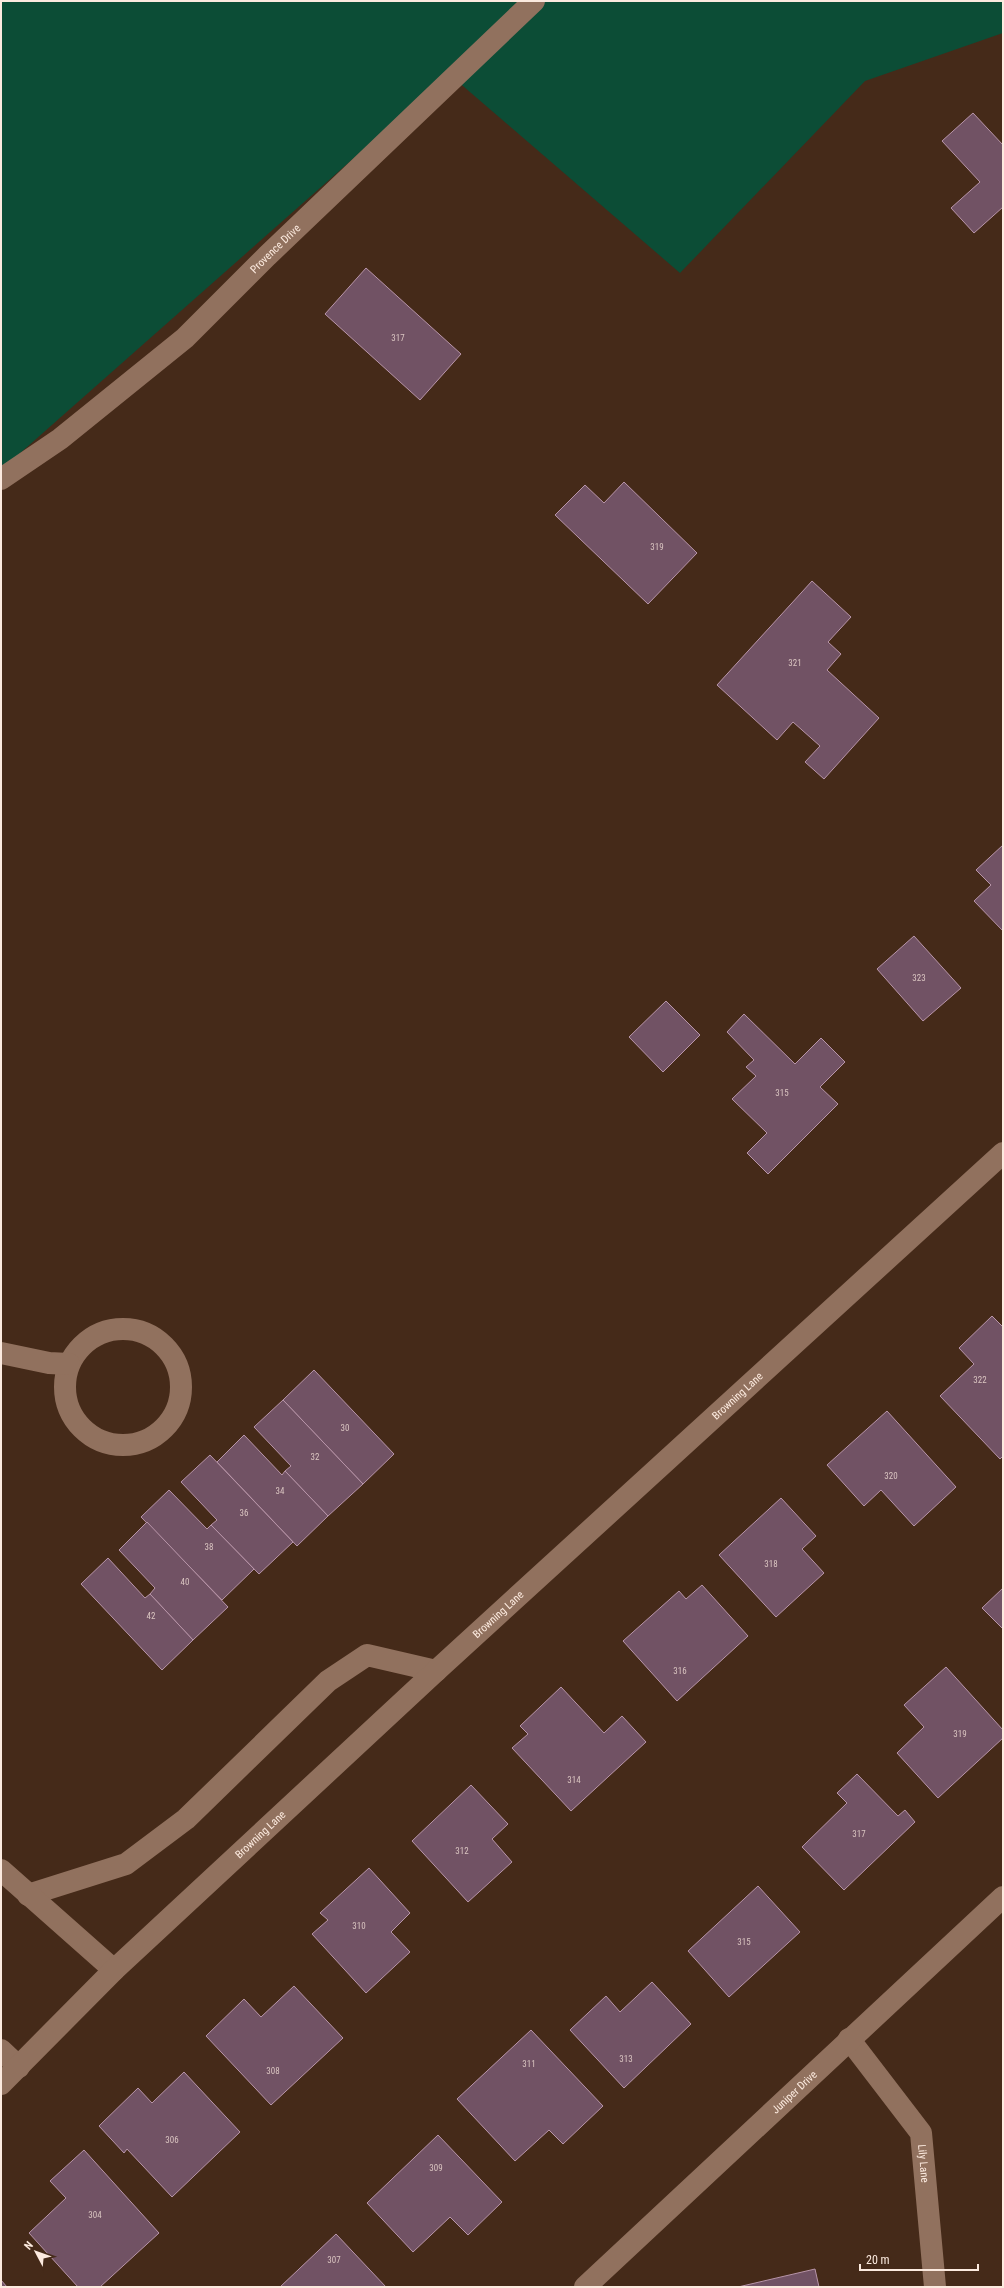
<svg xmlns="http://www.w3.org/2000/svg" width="1004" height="2288" font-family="'Roboto Condensed',sans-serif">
  <rect width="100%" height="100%" fill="#452a19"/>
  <!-- green -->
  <polygon fill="#0c4d36" points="1,1 1003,1 1003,33 865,81 680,273 449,74 1,470"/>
  <!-- building -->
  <g fill="#715264" stroke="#b895a9">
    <polygon points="973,113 1003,145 1003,207 974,233 951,208 980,182 942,141"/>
    <polygon points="366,268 461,354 420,400 325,314"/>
    <polygon points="624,482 697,553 648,604 555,515 585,485 604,503"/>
    <polygon points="812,581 851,617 828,642 841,654 827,670 879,718 824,779 805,762 820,746 793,722 777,740 717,685"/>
    <polygon points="1003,845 1003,931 974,901 991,885 976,870"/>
    <polygon points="914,936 961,988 923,1021 877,969"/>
    <polygon points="666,1001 700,1035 663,1072 629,1037"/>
    <polygon points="744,1014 795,1064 821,1038 845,1062 820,1087 838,1104 768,1174 747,1153 767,1133 732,1099 756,1076 746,1067 754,1060 727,1032"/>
    <polygon points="992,1316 1003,1327 1003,1456 1000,1459 940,1396 974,1364 959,1348"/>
    <polygon points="314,1370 394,1454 363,1484 283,1400"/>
    <polygon points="283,1400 363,1484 328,1516 285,1471 291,1466 254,1427"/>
    <polygon points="887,1411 956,1487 914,1526 881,1490 864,1506 827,1465"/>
    <polygon points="244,1435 282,1475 285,1471 328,1516 297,1546 217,1462"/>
    <polygon points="210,1455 293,1542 259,1574 211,1525 217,1520 181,1482"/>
    <polygon points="169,1490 207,1529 211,1525 254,1569 222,1600 141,1517"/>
    <polygon points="781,1498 816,1536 802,1549 824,1573 776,1617 719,1555"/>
    <polygon points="147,1522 228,1607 193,1640 150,1594 155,1588 119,1550"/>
    <polygon points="108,1558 145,1598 150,1594 193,1640 162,1670 81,1584"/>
    <polygon points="702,1585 748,1636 677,1701 623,1641 679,1591 686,1599"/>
    <polygon points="1003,1588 1003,1629 982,1608"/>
    <polygon points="946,1667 1003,1730 1003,1738 938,1798 897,1753 924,1727 904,1705"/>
    <polygon points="561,1687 604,1733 622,1716 646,1742 571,1811 512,1748 528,1734 520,1726"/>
    <polygon points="857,1774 898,1816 905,1810 915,1822 844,1890 802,1847 847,1803 837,1793"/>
    <polygon points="471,1785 508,1824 492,1839 512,1862 468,1902 412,1841"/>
    <polygon points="369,1868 410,1913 391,1932 410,1952 366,1993 312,1934 328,1920 320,1913"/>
    <polygon points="758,1886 800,1932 729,1997 688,1951"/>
    <polygon points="652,1982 691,2024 624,2088 570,2030 606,1996 620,2012"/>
    <polygon points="294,1986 343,2038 271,2105 206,2036 244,1999 261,2017"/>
    <polygon points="531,2030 603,2106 563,2144 549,2130 515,2161 457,2099"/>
    <polygon points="184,2072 240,2132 172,2197 127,2149 124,2153 99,2126 138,2088 152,2103"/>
    <polygon points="438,2135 502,2202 468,2235 450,2217 413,2252 367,2203"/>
    <polygon points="84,2150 159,2233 100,2287 78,2287 29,2233 66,2198 50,2181"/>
    <polygon points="336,2234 386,2287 280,2287"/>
    <polygon points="815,2269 819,2287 738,2287"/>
    <polygon points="1,2280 7,2287 1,2287"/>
  </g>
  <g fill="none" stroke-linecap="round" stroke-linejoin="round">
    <!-- lane -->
    <polyline stroke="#91715e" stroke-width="22" points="28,1895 126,1864 186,1819 328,1681 367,1655 436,1671"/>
    <!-- street -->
    <g stroke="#91715e" stroke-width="22">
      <path id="s1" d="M1 479 60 439 185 338 267 256 534 1"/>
      <circle cx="123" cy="1387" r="58"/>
      <polyline points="1,1353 49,1363 69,1364"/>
      <polyline points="1,1870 114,1970"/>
      <path id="s2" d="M849 2039 921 2133 935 2287"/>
      <polyline points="1,2050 19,2067"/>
      <path id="s3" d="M1 2084 114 1970 436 1671 1003 1153"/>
      <path id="s4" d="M585 2287 1003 1897"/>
    </g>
  </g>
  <g text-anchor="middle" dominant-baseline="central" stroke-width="3.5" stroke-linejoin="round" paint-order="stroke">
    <!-- number labels -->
    <g font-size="9" fill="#d9c4c0">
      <text x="398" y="338">317</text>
      <text x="657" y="547">319</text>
      <text x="795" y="663">321</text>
      <text x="919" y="978">323</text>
      <text x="782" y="1093">315</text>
      <text x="980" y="1380">322</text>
      <text x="345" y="1428">30</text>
      <text x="315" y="1457">32</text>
      <text x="891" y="1476">320</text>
      <text x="280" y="1491">34</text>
      <text x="244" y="1513">36</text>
      <text x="209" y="1547">38</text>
      <text x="771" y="1564">318</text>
      <text x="185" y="1582">40</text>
      <text x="151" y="1616">42</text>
      <text x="680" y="1671">316</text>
      <text x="960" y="1734">319</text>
      <text x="574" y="1780">314</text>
      <text x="859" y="1834">317</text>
      <text x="462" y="1851">312</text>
      <text x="359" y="1926">310</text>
      <text x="744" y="1942">315</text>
      <text x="626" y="2059">313</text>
      <text x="529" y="2064">311</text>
      <text x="273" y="2071">308</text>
      <text x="172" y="2140">306</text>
      <text x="436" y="2168">309</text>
      <text x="95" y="2215">304</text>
      <text x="334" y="2260">307</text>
    </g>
    <!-- street labels -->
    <g font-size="11" fill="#fceadf" stroke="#452a19">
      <text stroke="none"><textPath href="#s1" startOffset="359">Provence Drive</textPath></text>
      <text stroke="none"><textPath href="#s3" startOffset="1008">Browning Lane</textPath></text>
      <text stroke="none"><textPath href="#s3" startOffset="684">Browning Lane</textPath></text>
      <text stroke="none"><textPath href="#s3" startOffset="360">Browning Lane</textPath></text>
      <text stroke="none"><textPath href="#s4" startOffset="286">Juniper Drive</textPath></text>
      <text stroke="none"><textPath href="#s2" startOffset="149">Lily Lane</textPath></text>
    </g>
  </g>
  <!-- border -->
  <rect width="1004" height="2288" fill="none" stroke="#fceadf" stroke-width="4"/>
  <!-- north arrow -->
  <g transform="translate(36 2252) rotate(311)" stroke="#452a19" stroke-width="3" paint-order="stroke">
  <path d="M0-3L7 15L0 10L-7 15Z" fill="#fceadf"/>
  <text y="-6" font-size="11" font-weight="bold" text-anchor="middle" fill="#fceadf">N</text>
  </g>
  <!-- scale -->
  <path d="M860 2264v6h118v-6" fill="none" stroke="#fceadf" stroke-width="2"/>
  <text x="866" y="2264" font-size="12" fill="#fceadf" stroke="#452a19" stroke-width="3" paint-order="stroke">20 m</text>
</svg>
